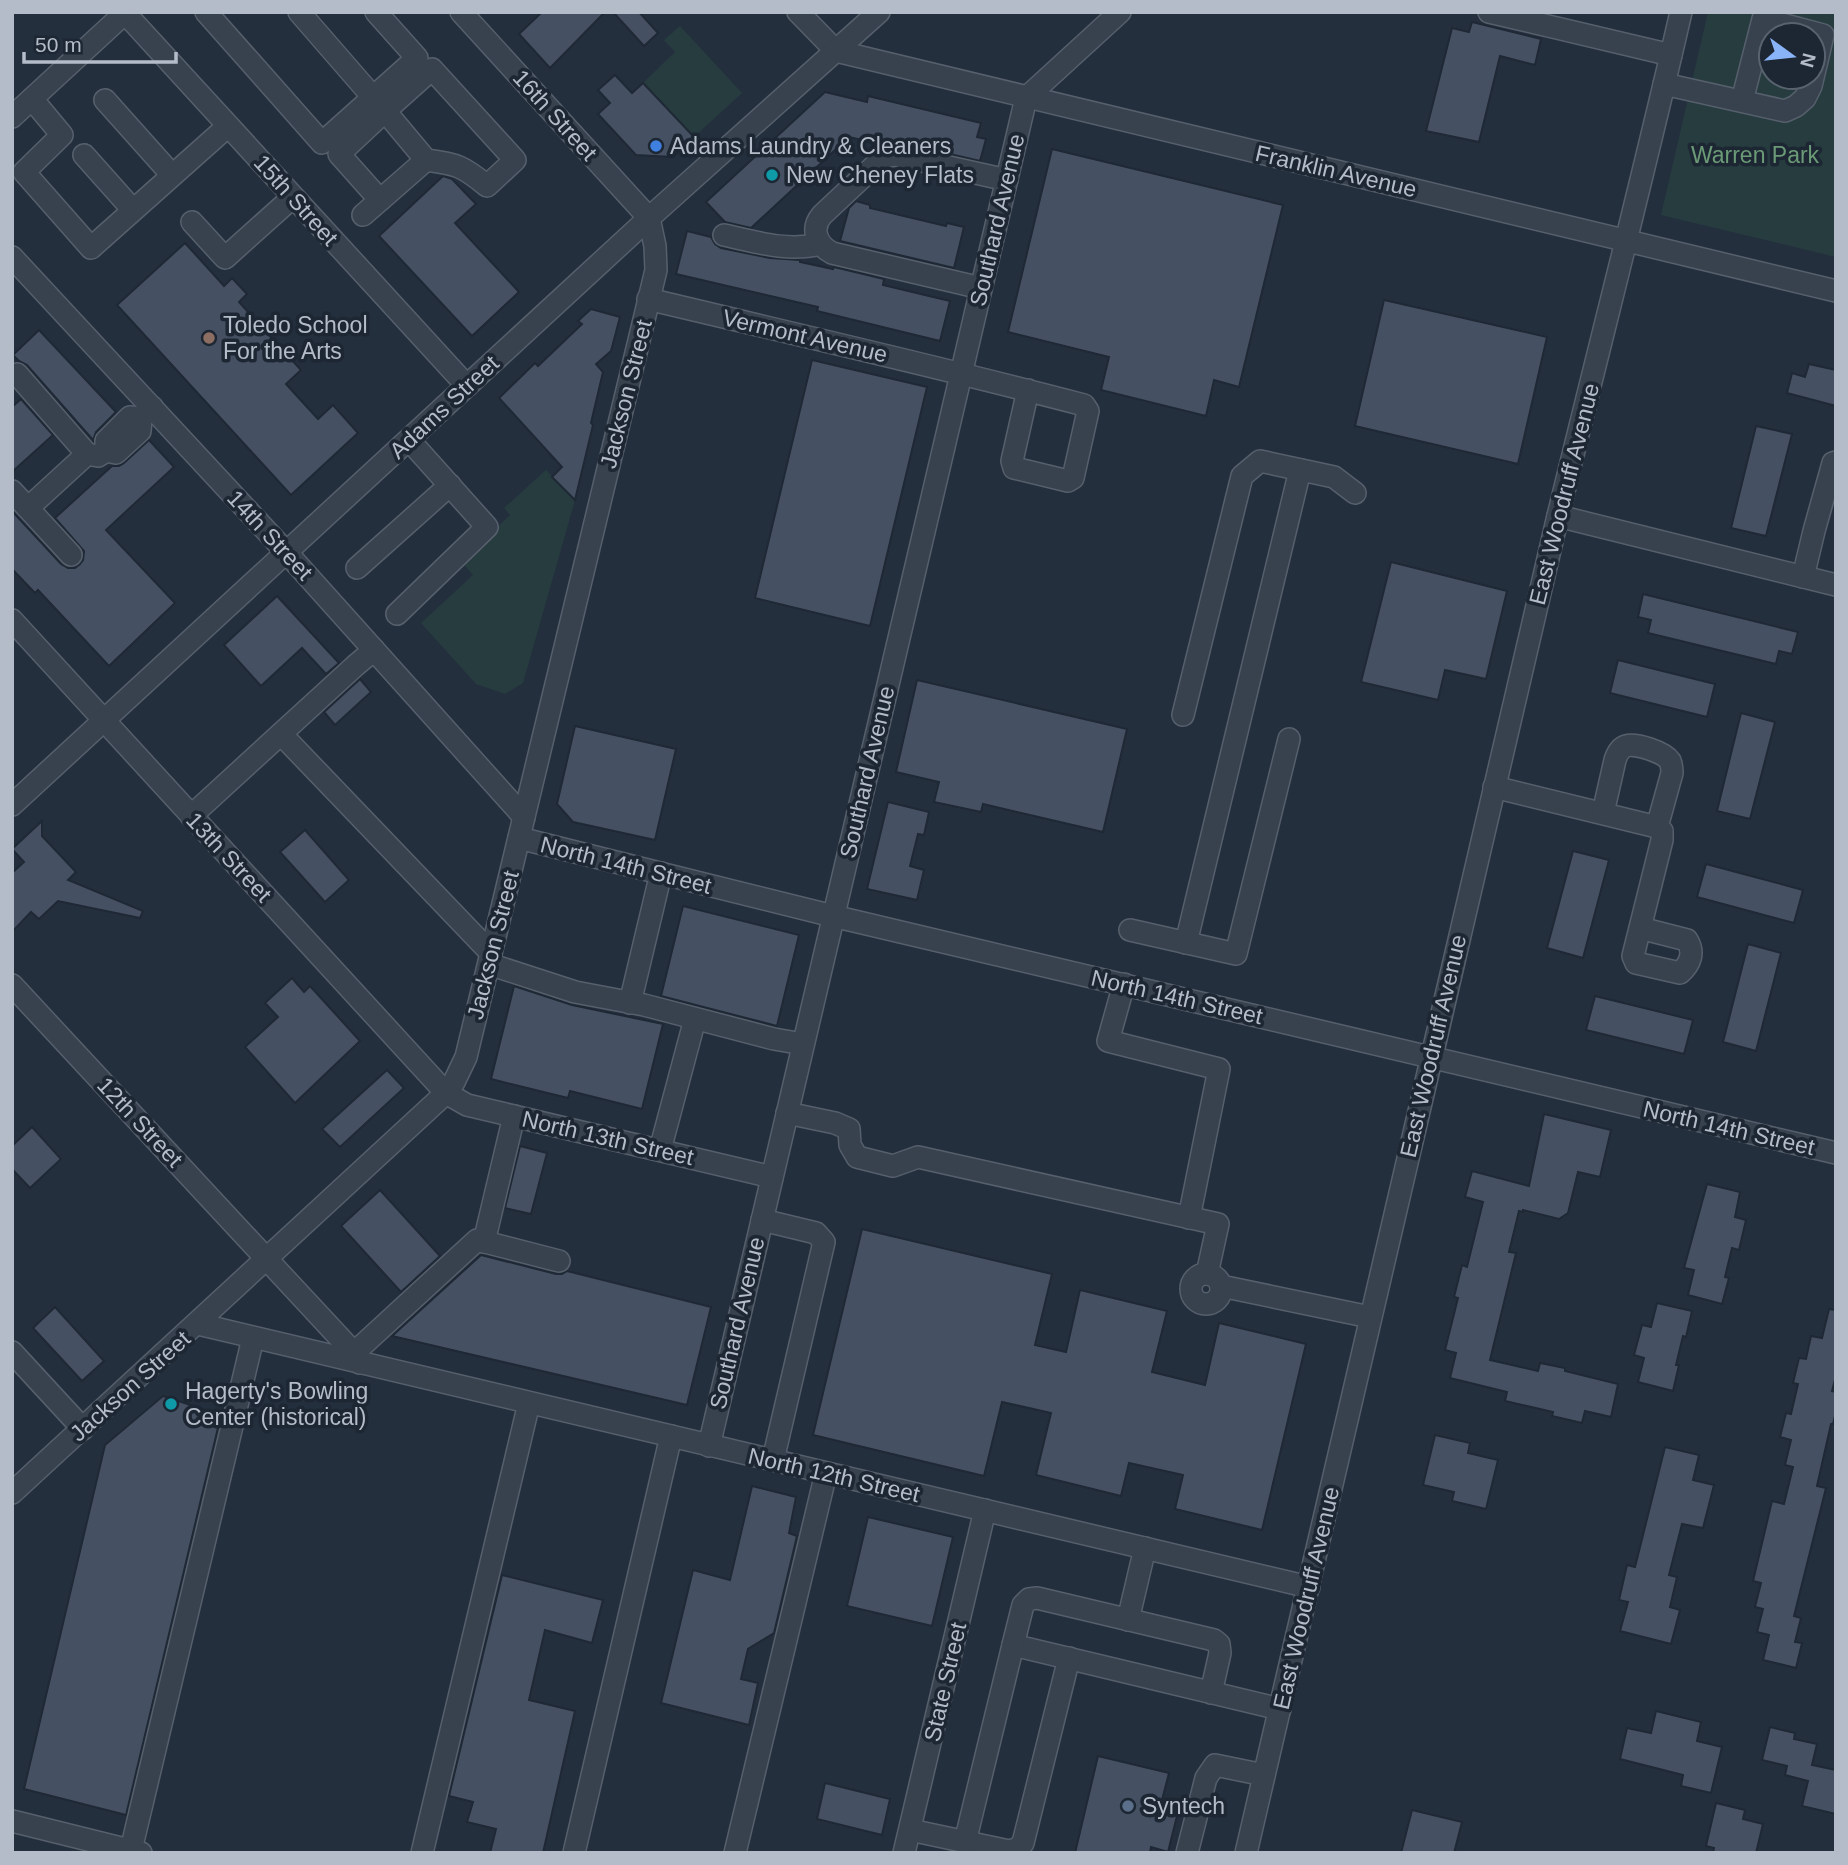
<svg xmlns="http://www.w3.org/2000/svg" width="1848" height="1865" font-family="Helvetica,sans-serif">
  <rect width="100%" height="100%" fill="#242f3e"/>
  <!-- green -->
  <g fill="#263c3f" fill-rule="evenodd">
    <path d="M1708 12H1836V257L1661 215ZM1771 35H1813V77H1771Z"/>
    <polygon points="680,26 742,93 694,137 643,83 675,52 664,40"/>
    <polygon points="546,470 575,500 523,683 505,694 476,684 421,623 473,575 461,561 510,515 504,508"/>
  </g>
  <!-- building -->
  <g fill="#455162" stroke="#1f2835" stroke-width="2">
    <polygon points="542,12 605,12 550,68 519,34"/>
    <polygon points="613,12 639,12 658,33 644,46"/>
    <polygon points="1472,22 1541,39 1535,65 1500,56 1479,142 1426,131 1452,28 1469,32"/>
    <polygon points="615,75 632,93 643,83 694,137 673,157 636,155 598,114 610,103 598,90"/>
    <polygon points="825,92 867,102 868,96 981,123 977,137 986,139 980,161 898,142 890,143 876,139 876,143 849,137 751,228 725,222 706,202"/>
    <polygon points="1052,149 1283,205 1239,387 1214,380 1206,416 1101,390 1109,357 1008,332"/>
    <polygon points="443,176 452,179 476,204 455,223 519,292 472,336 379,236"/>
    <polygon points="856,201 870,205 870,208 946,226 947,223 964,227 954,268 840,241 849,208"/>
    <polygon points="687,231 711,237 715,244 721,248 770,258 800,260 800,262 833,269 834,267 884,279 883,285 950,301 940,341 817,311 818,307 676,274"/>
    <polygon points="185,243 224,286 232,278 247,294 239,302 301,370 286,384 318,419 333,405 358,433 291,495 117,305"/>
    <polygon points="1384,300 1547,337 1518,464 1355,426"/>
    <polygon points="591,309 620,317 611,351 596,364 603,372 591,423 593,425 575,500 552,477 562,467 499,398 535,363 538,366 582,324 578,321"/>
    <polygon points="39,330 116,412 96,432 93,440 27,365 19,361 13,355"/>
    <polygon points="812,360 927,387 870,626 755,598"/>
    <polygon points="1809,364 1836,370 1836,406 1787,393 1792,373 1805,377"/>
    <polygon points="21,399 53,435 12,472 12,407"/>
    <polygon points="1756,426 1792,434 1766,536 1731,528"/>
    <polygon points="149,440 174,467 106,530 175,603 109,666 38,590 35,593 12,569 12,511 61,564 68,568 75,568 80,564 83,560 84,551 55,518 112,466 119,466 124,463"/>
    <polygon points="1391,562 1507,591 1486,679 1445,670 1438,700 1361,682"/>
    <polygon points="1643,594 1798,632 1792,654 1779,651 1776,664 1648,633 1651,620 1638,617"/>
    <polygon points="277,596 339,663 326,674 302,648 261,686 224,645"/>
    <polygon points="1618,660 1715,684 1707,717 1610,693"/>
    <polygon points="360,679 371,692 335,725 324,712"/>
    <polygon points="917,680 1127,729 1103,832 983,804 981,812 934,802 939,782 896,772"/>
    <polygon points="1741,713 1775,722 1750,819 1717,811"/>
    <polygon points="575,726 676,749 655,840 573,822 557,804"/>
    <polygon points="888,802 929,812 924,835 918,834 910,866 924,870 917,900 867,889"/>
    <polygon points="42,821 42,836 76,872 68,880 143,911 140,918 58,901 39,919 31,912 12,932 12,873 24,862 12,849"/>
    <polygon points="305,830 349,880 325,902 280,852"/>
    <polygon points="1573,851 1609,860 1583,958 1547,948"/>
    <polygon points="1706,864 1803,890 1794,923 1697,897"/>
    <polygon points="683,906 799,935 777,1026 661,996"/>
    <polygon points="1748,944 1781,953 1756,1051 1723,1042"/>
    <polygon points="292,978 304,992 310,986 360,1041 295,1103 245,1047 278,1017 265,1003"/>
    <polygon points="514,986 572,1005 663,1024 642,1109 570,1091 568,1098 491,1079"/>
    <polygon points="1595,996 1693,1020 1684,1054 1586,1030"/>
    <polygon points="387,1070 404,1088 340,1147 322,1129"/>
    <polygon points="1544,1114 1611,1130 1600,1177 1578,1172 1568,1213 1559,1219 1523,1210 1523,1212 1519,1211 1509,1252 1516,1253 1490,1360 1538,1371 1540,1363 1565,1368 1565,1371 1618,1384 1611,1417 1585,1411 1582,1423 1552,1416 1553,1412 1505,1401 1507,1392 1450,1378 1456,1353 1445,1350 1458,1298 1454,1297 1462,1265 1467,1267 1483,1202 1465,1197 1472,1171 1529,1186"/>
    <polygon points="32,1127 61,1159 30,1188 12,1169 12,1146"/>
    <polygon points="520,1146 547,1153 531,1214 505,1208"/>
    <polygon points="1707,1184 1740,1192 1735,1217 1746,1220 1739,1250 1732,1248 1725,1277 1729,1278 1722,1304 1688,1295 1694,1270 1684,1268"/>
    <polygon points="380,1190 440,1256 401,1292 341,1226"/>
    <polygon points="862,1229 1052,1274 1035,1345 1066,1352 1080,1290 1167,1311 1152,1372 1205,1385 1219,1323 1306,1344 1262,1530 1175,1509 1183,1475 1129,1463 1121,1496 1036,1475 1051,1413 1002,1402 984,1476 813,1435"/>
    <polygon points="481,1255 556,1274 562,1274 567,1271 711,1307 687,1405 392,1336"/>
    <polygon points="1657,1303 1692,1311 1686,1337 1683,1336 1676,1365 1679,1365 1673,1391 1638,1382 1644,1358 1634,1355 1642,1325 1651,1327"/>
    <polygon points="55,1307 104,1361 82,1381 33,1328"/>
    <polygon points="1829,1309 1836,1310 1836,1376 1832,1391 1836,1392 1836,1412 1833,1424 1831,1424 1817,1486 1826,1488 1794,1616 1801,1618 1795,1642 1802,1643 1796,1668 1763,1660 1769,1635 1757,1632 1763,1609 1755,1607 1761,1583 1753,1581 1772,1501 1784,1504 1793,1467 1785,1465 1791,1440 1780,1437 1786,1413 1791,1414 1798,1384 1793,1383 1799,1358 1806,1359 1811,1336 1822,1338"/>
    <polygon points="163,1396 221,1415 126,1815 24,1789 105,1445"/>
    <polygon points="1435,1435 1470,1443 1468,1453 1498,1460 1486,1509 1452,1501 1454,1492 1423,1485"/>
    <polygon points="1665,1447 1699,1455 1693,1480 1714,1485 1703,1528 1682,1524 1669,1575 1677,1577 1670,1607 1680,1610 1671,1644 1620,1631 1628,1602 1619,1600 1627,1565 1635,1567"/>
    <polygon points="752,1486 796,1497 789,1533 797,1536 774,1633 748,1649 741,1679 758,1683 749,1725 661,1703 693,1570 730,1580"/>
    <polygon points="868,1517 953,1537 932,1626 847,1606"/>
    <polygon points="502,1575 603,1600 592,1643 545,1630 529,1700 575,1711 543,1853 490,1853 496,1829 467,1822 473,1802 449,1796"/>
    <polygon points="1656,1711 1701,1722 1697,1741 1722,1747 1711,1793 1681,1786 1683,1775 1620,1759 1627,1728 1651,1733"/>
    <polygon points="1770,1727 1795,1733 1794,1739 1817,1744 1812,1765 1836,1770 1836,1814 1802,1806 1808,1781 1785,1775 1787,1766 1762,1760"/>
    <polygon points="1098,1756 1169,1773 1161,1804 1179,1808 1168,1852 1151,1847 1150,1853 1075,1853"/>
    <polygon points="825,1783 890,1799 882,1835 817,1819"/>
    <polygon points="1716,1803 1745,1810 1743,1819 1763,1824 1756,1853 1713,1853 1714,1848 1706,1846"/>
    <polygon points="1412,1810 1462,1822 1454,1853 1401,1853"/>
  </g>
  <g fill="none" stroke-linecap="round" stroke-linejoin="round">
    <defs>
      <g id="minor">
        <polyline points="206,12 322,143 417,58 376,12"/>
        <polyline points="299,12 385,111 339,154 380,200"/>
        <polyline points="798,12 836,51 1836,291"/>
        <polyline points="1489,12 1671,55"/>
        <polyline points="125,13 467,386"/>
        <path d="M432 69 515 160 487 186C463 166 457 164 426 160L385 111Z"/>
        <polyline points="1664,84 1785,111 1796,106 1805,98 1811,86 1823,35 1763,19 1742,101"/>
        <polyline points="32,99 62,135 24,172 91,248 228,126"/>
        <polyline points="105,100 172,175"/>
        <polyline points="12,117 126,12"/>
        <polyline points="84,155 133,210"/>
        <polyline points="363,215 426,160"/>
        <polyline points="192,222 225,258 293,197"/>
        <path d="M724 235C756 242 787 252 820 244"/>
        <polyline points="12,257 287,553 524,817"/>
        <path d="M981 288 832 253C817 245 810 229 822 215L884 157 895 155 1007 180"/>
        <path d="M648 299C794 334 940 367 1084 405L1088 411 1073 478 1068 481 1014 468 1012 461 1028 390"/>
        <polyline points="17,374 87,454"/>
        <polyline points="106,451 106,441 130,417 141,418"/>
        <polyline points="12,491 71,555"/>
        <polyline points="28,508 87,454 98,456 106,451 116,453 140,431 141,418 152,407"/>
        <polyline points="1558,516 1836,585"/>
        <polyline points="357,568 450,485"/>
        <polyline points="1803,577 1814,531 1833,463 1836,462"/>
        <polyline points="397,614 487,527 409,440"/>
        <polyline points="12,620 446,1093 467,1105 772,1177"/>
        <polyline points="1183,715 1242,476 1260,461 1334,477 1355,493"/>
        <polyline points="281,734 491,953"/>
        <path d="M1494 787 1657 827 1662 831V840L1633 956 1636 963 1680 973C1690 964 1695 953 1687 940L1640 928"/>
        <polyline points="12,805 649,218 879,12"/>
        <path d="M1603 813 1615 760C1617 754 1620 748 1626 746 1636 743 1664 752 1670 761 1672 766 1672 768 1672 773L1657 827"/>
        <polyline points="191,816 356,665 374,650"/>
        <polyline points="519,838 833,916 1836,1153"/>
        <polyline points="1130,930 1236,954 1289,739"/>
        <polyline points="1186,943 1300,470"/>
        <polyline points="489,964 575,992 644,1005 774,1039 803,1044"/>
        <polyline points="1124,984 1108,1041 1219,1069 1189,1218"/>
        <polyline points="12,985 354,1353 360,1363"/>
        <polyline points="630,1003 661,873"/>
        <polyline points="787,1113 835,1123 849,1129 850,1145 857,1157 893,1166 918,1157 1218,1224 1207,1274"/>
        <polyline points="660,1150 695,1019"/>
        <polyline points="762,1220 816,1233 824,1242 773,1460"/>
        <polyline points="484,1242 514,1116"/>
        <circle cx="1206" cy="1289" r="15"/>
        <polyline points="1221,1286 1370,1317"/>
        <polyline points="198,1324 1309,1587"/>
        <polyline points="12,1352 83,1429"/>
        <polyline points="354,1353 477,1240 559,1261"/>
        <polyline points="709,1446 1026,98 1120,12"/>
        <polyline points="12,1493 446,1093 454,1082 466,1057 656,270 655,246 649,218 461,12"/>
        <polyline points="1128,1620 1145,1548"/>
        <path d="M1211 1693 1220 1653 1219 1644 1214 1640 1037 1598 1029 1599 1023 1605 1013 1645C1102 1666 1191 1688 1280 1709"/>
        <polyline points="12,1821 141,1853"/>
        <polyline points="910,1830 1009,1851 1017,1849 1023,1843 1069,1658"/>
        <polyline points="965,1842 1013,1645"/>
        <polyline points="131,1850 253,1338"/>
        <polyline points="422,1853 529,1403"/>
        <polyline points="574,1853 671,1436"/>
        <polyline points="735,1853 826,1473"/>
        <polyline points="904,1853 985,1510"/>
        <polyline points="1187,1853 1206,1778 1215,1765 1264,1775"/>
        <path d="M1246 1853C1349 1408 1450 963 1557 520 1598 351 1642 182 1681 12"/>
      </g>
    </defs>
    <!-- minor casing -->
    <use href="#minor" stroke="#565f6c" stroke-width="24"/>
    <!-- minor -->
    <use href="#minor" stroke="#38414e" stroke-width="21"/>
  </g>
  <!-- markers -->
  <circle fill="#3f7fe0" stroke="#1d2633" stroke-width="2.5" cx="656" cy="146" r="7"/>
  <g fill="#0f9aa8" stroke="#1d2633" stroke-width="2.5">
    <circle cx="772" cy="175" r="7"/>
    <circle cx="171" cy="1404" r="7"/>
  </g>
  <circle fill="#8d6e63" stroke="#1d2633" stroke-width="2.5" cx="209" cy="338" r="7"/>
  <circle fill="#5c6f8a" stroke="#1d2633" stroke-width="2.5" cx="1128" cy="1806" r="7"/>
  <g text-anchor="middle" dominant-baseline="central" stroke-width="7" stroke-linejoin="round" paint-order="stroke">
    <!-- street labels -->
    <g font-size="23" fill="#b4bcc9" stroke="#1d2633">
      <text transform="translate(555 115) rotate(48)">16th Street</text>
      <text transform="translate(1336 171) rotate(13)">Franklin Avenue</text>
      <text transform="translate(296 200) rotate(48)">15th Street</text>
      <text transform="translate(997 220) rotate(-77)">Southard Avenue</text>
      <text transform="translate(805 336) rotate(13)">Vermont Avenue</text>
      <text transform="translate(626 394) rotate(-76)">Jackson Street</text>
      <text transform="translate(444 407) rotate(-43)">Adams Street</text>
      <text transform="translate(1564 494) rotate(-76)">East Woodruff Avenue</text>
      <text transform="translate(270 535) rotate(47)">14th Street</text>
      <text transform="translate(867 772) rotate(-77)">Southard Avenue</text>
      <text transform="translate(229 857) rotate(47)">13th Street</text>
      <text transform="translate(626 865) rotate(14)">North 14th Street</text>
      <text transform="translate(493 945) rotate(-76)">Jackson Street</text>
      <text transform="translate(1177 997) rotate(13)">North 14th Street</text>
      <text transform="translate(1433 1046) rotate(-77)">East Woodruff Avenue</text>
      <text transform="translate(140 1122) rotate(47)">12th Street</text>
      <text transform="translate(1729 1128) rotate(13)">North 14th Street</text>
      <text transform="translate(608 1138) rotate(13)">North 13th Street</text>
      <text transform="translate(737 1323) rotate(-77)">Southard Avenue</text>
      <text transform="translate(130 1386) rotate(-42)">Jackson Street</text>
      <text transform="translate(834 1475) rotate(13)">North 12th Street</text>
      <text transform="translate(1306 1598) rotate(-77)">East Woodruff Avenue</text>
      <text transform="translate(945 1682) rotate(-77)">State Street</text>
    </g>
    <!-- poi labels -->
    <g font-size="23" fill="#b4bcc9" stroke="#1d2633" text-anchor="start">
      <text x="670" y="146">Adams Laundry &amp; Cleaners</text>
      <text x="786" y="175">New Cheney Flats</text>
      <text x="223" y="325">Toledo School<tspan x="223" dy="26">For the Arts</tspan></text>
      <text x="185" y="1391">Hagerty's Bowling<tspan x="185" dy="26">Center (historical)</tspan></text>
      <text x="1142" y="1806">Syntech</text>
    </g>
    <!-- park labels -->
    <g font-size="23" fill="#6b9a76" stroke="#1d2633">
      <text x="1755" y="155">Warren Park</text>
    </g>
  </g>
  <!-- border -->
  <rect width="1848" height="1865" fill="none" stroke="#b4bcc9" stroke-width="28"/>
  <!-- north arrow -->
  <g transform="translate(1792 56) rotate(105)"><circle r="33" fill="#1d2633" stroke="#59626f" stroke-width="2"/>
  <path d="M0-5L12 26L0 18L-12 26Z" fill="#8ab4f8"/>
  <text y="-10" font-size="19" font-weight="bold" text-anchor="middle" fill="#b4bcc9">N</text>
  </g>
  <!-- scale -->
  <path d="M24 52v10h152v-10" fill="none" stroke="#b4bcc9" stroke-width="3.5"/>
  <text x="35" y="52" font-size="21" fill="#b4bcc9" stroke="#1d2633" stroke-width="5" paint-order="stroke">50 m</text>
</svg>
